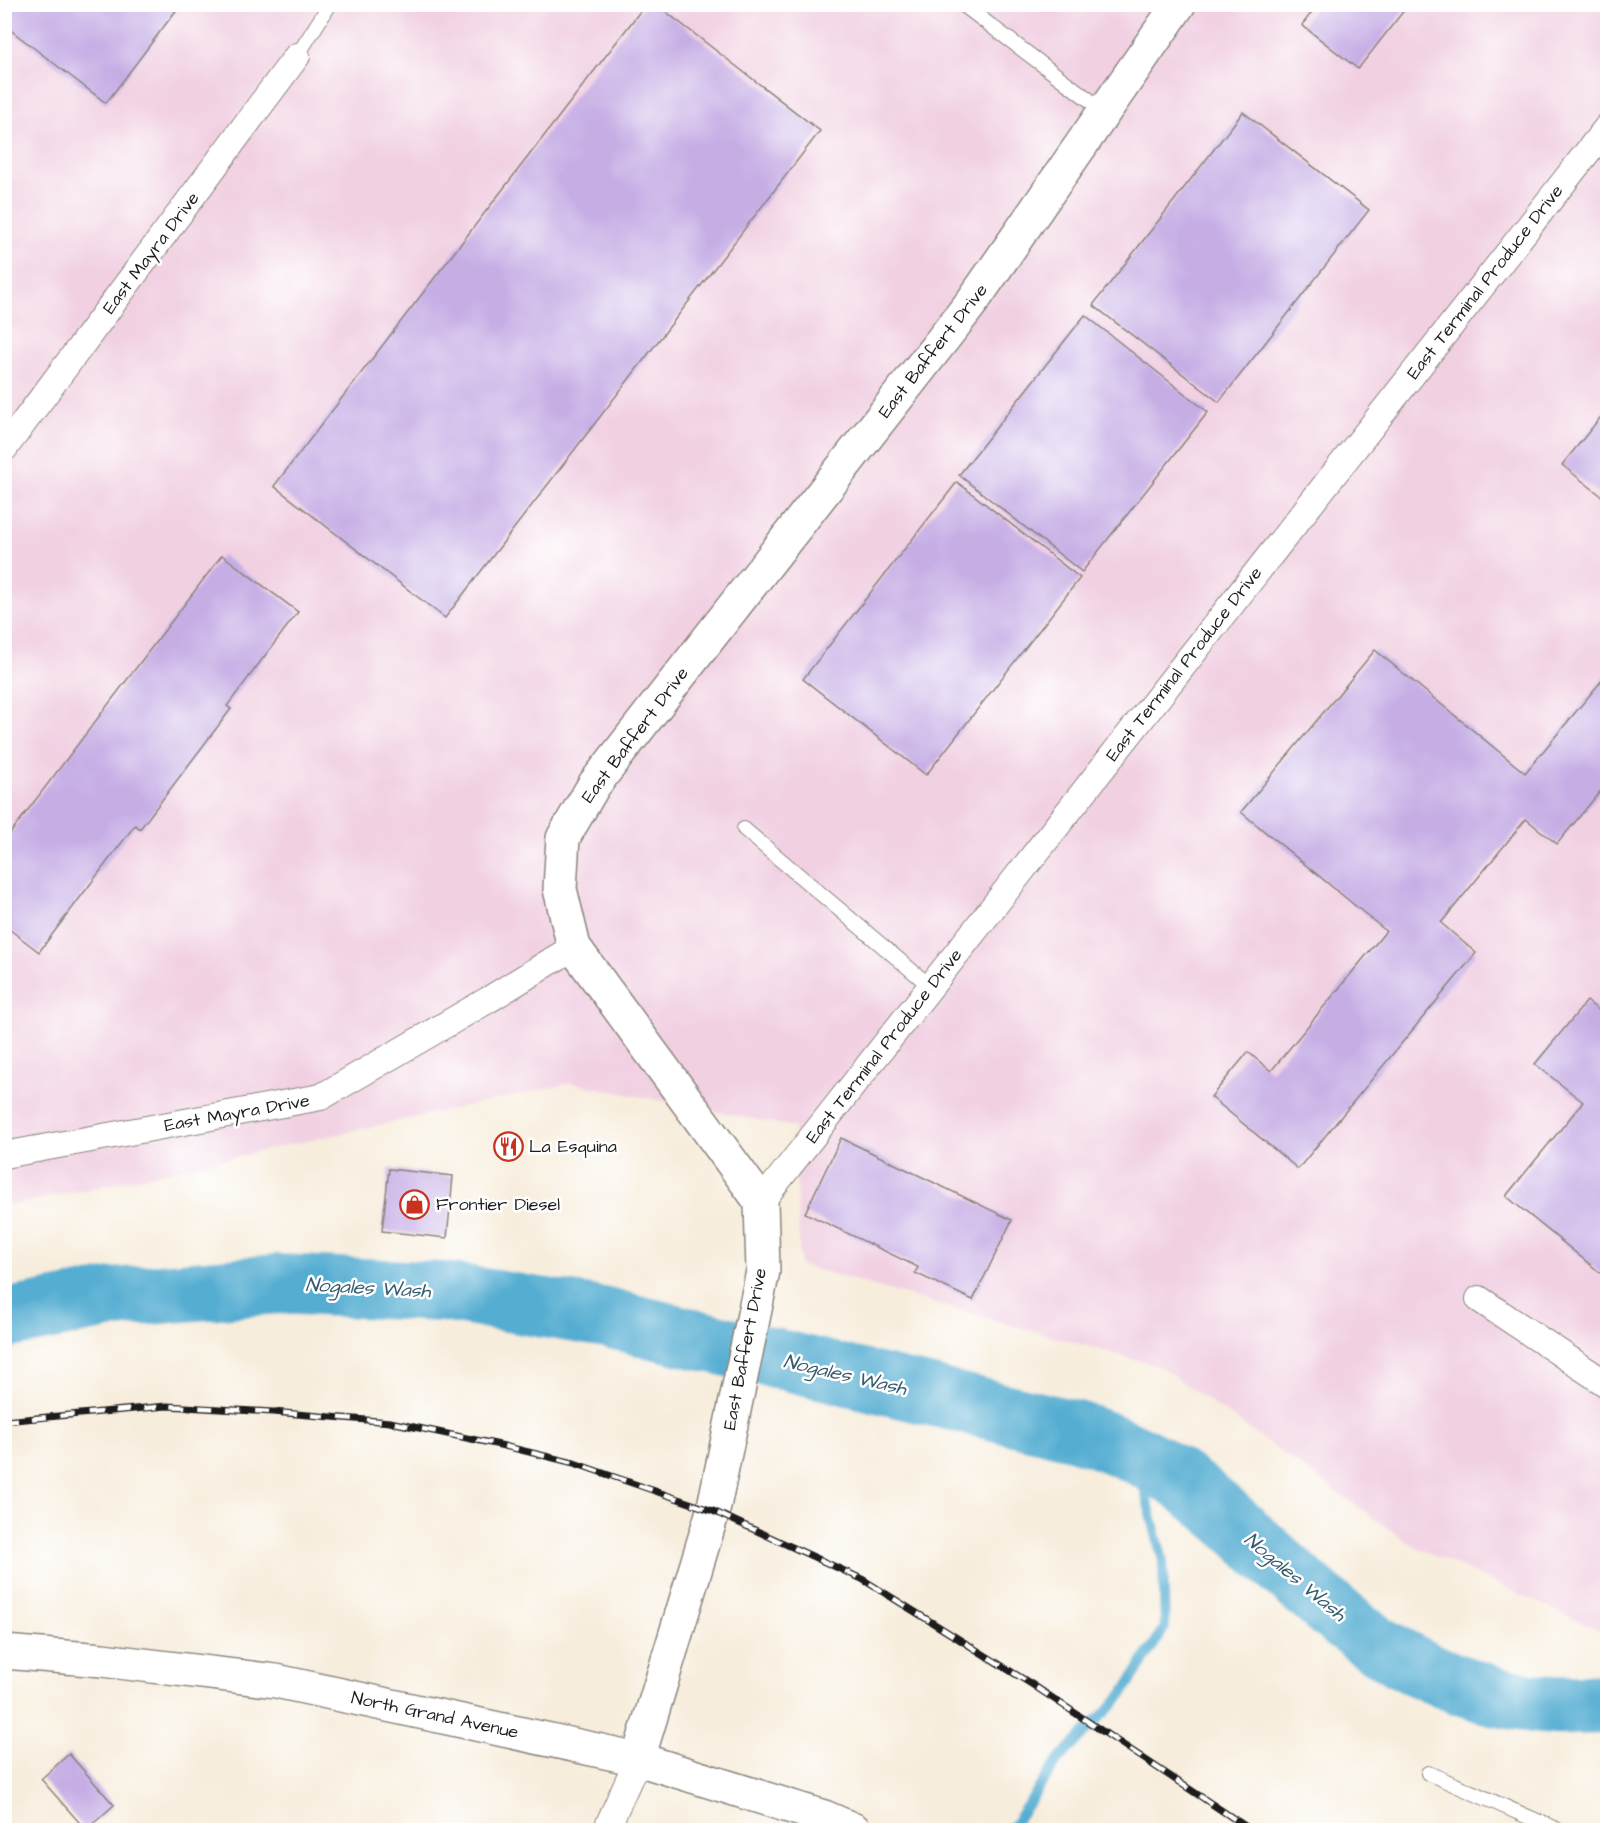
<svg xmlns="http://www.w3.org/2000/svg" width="1612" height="1835" font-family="'Architects Daughter',sans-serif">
  <rect width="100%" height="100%" fill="#fff"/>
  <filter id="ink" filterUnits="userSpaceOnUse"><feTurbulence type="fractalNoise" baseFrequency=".0167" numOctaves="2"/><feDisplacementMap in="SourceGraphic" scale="12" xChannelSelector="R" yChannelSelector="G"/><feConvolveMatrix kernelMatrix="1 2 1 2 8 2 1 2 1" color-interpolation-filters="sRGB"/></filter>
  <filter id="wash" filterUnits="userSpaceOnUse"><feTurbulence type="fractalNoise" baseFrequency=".008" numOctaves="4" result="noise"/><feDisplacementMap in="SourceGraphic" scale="24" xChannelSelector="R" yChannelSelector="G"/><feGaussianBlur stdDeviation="1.35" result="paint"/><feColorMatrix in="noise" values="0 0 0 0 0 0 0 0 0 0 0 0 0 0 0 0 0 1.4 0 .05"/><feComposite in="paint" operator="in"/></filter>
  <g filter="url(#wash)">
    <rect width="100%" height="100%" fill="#f7eddc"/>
    <!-- built -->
    <polygon fill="#f1d0e2" points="4,5 1607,5 1607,1634 1412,1545 1161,1367 800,1265 794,1127 572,1083 5,1207"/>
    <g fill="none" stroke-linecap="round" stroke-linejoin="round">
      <!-- stream -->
      <polyline stroke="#55add2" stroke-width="10" points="1010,1830 1058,1760 1122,1695 1165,1627 1163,1561 1135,1453"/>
      <!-- river -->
      <path stroke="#55add2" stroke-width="60" d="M4 1319 113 1298 278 1284 444 1292 608 1318 1073 1430C1105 1440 1136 1452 1165 1470 1234 1515 1289 1580 1356 1630 1410 1670 1486 1701 1553 1705 1571 1706 1590 1704 1608 1704"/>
    </g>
    <g id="blocks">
      <!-- building -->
      <g fill="#c6aee5">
        <polygon points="5,4 181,4 106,103 5,26"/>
        <polygon points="1318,4 1409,4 1358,69 1302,25"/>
        <polygon points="645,5 657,5 820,131 445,618 274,486"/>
        <polygon points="1243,112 1369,210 1219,402 1093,305"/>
        <polygon points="1085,315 1208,412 1082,572 959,475"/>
        <polygon points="1608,408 1608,501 1562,465"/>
        <polygon points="957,482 1080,578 926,775 803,679"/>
        <polygon points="222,555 298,612 227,706 231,709 140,829 135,825 39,952 5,926 5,840"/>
        <polygon points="1375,650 1525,773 1608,673 1608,782 1557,844 1526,819 1441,923 1476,953 1298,1169 1211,1097 1248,1052 1271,1071 1386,931 1241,812"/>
        <polygon points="1587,1001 1608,1018 1608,1279 1506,1196 1583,1102 1535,1064"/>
        <polygon points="841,1138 1012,1220 973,1300 915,1273 918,1267 805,1213"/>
        <polygon points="389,1169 453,1176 447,1238 382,1231"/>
        <polygon points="69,1754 114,1805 86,1830 41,1779"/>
      </g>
    </g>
  </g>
  <g filter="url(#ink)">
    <use href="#blocks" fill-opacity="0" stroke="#8a847c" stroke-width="1.5"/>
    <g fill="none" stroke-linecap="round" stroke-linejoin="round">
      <defs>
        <g id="lane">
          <polyline points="962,4 1104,111"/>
          <polyline points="297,56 330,4"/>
          <polyline points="744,829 930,986"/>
          <polyline points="1428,1773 1558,1830"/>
        </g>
        <g id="street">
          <polyline points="4,449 297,56"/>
          <polyline points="4,1155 321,1097 488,1000 574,947"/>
          <polyline points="761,1202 1608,126"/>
          <polyline points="1479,1299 1608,1385"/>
          <polyline points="606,1830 638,1759"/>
        </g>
        <polyline id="secondary" points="638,1759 713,1511 763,1271 761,1202 574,947 560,889 563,838 594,785 972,302 1179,4"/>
        <polyline id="primary" points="4,1652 102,1660 276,1681 638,1759 824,1817 854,1830"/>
      </defs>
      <!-- lane casing -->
      <use href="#lane" stroke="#8a847c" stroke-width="16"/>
      <!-- street casing -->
      <use href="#street" stroke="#8a847c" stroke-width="28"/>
      <!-- secondary casing -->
      <use href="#secondary" stroke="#8a847c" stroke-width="36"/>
      <!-- primary casing -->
      <use href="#primary" stroke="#8a847c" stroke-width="36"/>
      <!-- lane -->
      <use href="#lane" stroke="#fff" stroke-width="14"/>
      <!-- street -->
      <use href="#street" stroke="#fff" stroke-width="26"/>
      <!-- secondary -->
      <use href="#secondary" stroke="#fff" stroke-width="33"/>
      <!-- primary -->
      <use href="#primary" stroke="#fff" stroke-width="33"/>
      <defs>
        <polyline id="rail" points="4,1421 167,1406 273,1412 390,1422 500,1445 574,1463 713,1511 862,1579 1033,1685 1251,1830"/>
      </defs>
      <!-- rail casing -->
      <use href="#rail" stroke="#1c1c1c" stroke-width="7"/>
      <!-- rail -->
      <use href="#rail" stroke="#fff" stroke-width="4.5" stroke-dasharray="14" stroke-linecap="butt"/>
    </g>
  </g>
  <!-- icons -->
  <defs>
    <symbol id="restaurant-ring" viewBox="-11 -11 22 22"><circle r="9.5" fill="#fff" stroke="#c8321e" stroke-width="1.5"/><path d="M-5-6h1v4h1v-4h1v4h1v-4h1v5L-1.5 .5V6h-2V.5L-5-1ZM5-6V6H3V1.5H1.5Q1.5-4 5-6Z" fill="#c8321e"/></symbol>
    <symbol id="shop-ring" viewBox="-11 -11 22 22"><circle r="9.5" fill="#fff" stroke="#c8321e" stroke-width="1.5"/><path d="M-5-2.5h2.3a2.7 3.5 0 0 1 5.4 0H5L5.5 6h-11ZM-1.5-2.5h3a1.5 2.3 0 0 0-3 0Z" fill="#c8321e"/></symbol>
  </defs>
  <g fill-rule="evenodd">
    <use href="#restaurant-ring" x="492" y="1130" width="33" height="33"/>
    <use href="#shop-ring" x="398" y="1188" width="33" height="33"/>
  </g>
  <g text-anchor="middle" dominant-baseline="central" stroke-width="5" stroke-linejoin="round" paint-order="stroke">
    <!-- street labels -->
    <g font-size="18" fill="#1c1c1c" stroke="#fff">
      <text transform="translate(151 253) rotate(-53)">East Mayra Drive</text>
      <text transform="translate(1485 282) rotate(-52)">East Terminal Produce Drive</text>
      <text transform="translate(933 351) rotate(-52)">East Baffert Drive</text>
      <text transform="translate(1184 664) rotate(-52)">East Terminal Produce Drive</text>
      <text transform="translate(635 735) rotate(-53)">East Baffert Drive</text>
      <text transform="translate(884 1046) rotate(-52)">East Terminal Produce Drive</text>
      <text transform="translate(237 1113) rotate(-10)">East Mayra Drive</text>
      <text transform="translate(745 1349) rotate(-79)">East Baffert Drive</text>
      <text transform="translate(435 1715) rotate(12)">North Grand Avenue</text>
    </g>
    <!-- poi labels -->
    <g font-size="18" fill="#1c1c1c" stroke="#fff" text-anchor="start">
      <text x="529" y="1146">La Esquina</text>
      <text x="436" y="1204">Frontier Diesel</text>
    </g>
    <!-- water labels -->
    <g font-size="20" font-style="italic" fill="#365d6e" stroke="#fff">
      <text transform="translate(368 1288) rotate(3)">Nogales Wash</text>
      <text transform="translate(845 1375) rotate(13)">Nogales Wash</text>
      <text transform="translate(1295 1577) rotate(40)">Nogales Wash</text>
    </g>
  </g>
  <!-- margin -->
  <rect width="1612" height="1835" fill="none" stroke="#fff" stroke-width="24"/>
</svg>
